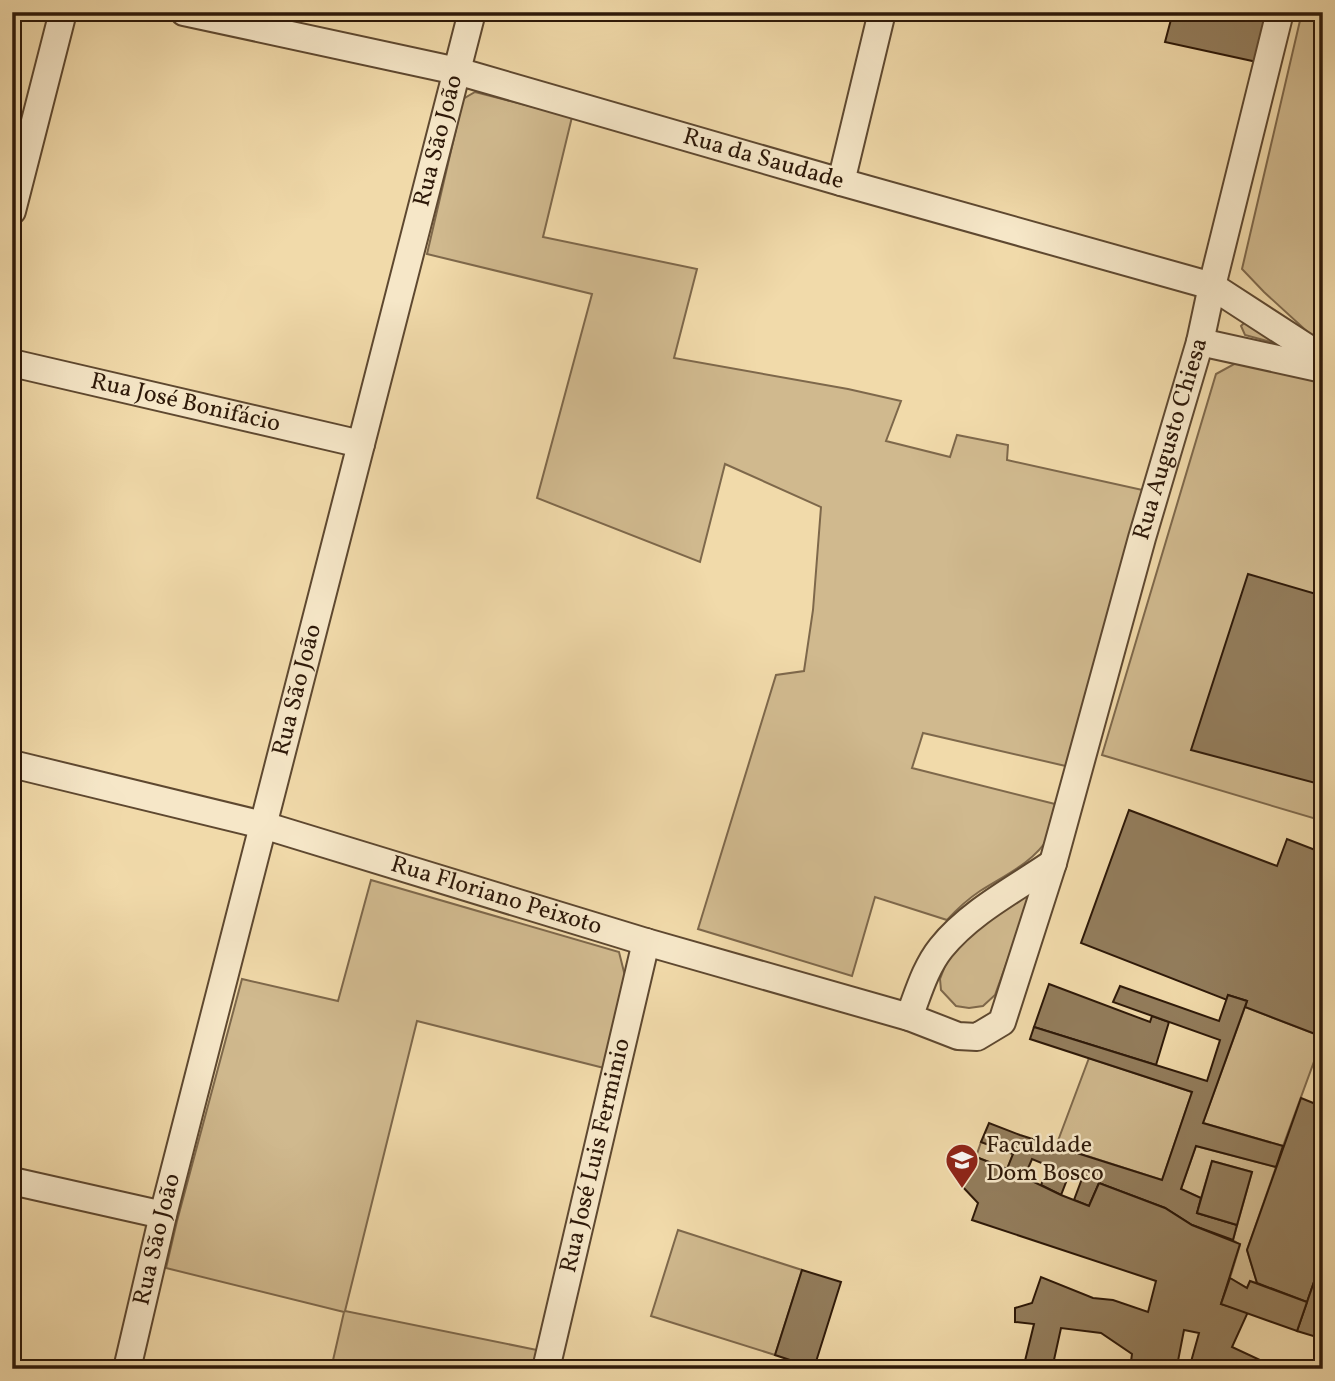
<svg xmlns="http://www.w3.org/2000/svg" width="1335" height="1381" font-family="Vollkorn,serif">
  <rect width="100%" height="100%" fill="#f1daaa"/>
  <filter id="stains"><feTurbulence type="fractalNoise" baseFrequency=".00286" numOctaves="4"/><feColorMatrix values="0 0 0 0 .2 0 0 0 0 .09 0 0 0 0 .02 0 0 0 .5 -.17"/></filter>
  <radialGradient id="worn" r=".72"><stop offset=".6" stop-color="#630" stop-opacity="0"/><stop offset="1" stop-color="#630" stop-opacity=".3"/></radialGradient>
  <!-- green -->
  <g fill="#d0b98e" stroke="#7e684b" stroke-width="2">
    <polygon points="1302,12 1323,12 1323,346 1264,292 1242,269"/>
    <path d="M475 92 572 117 543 237 697 269 674 358 848 389 901 401 886 441 950 457 957 435 1008 445 1007 460 1147 491 1070 767 923 733 912 768 1059 805C1056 815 1055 828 1049 837 1033 863 1005 875 980 891 968 899 957 909 947 920L875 897 852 976 698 929 776 675 804 671 813 610 821 507 725 464 700 562 537 498 592 294 427 254 463 99Z"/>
    <polygon points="1248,319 1296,349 1245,335 1241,326"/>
    <polygon points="1236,363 1323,380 1323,821 1102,755 1216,374"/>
    <polygon points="371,880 619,952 625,976 604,1068 417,1021 345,1311 537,1350 533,1369 331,1369 344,1312 166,1268 177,1221 242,979 338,1001"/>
    <polygon points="1027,891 1031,895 995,995 983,1006 969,1008 956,1006 941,990 940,979 950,953 979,921"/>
    <polygon points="1245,1007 1323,1037 1283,1146 1203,1123"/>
    <polygon points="1089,1058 1192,1092 1162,1180 1056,1146"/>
    <polygon points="981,1142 1013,1154 1007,1169 976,1157"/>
    <polygon points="1196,1146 1276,1167 1247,1250 1257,1283 1250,1281 1247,1288 1230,1278 1240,1245 1233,1240 1252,1172 1212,1161 1201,1198 1181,1189"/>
    <polygon points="678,1230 802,1270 775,1355 651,1316"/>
  </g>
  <!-- building -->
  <g fill="#937d5c" stroke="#2d1808" stroke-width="2">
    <polygon points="1173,12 1270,12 1257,62 1165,42"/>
    <polygon points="1248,574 1323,596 1323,785 1191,750"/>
    <polygon points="1129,810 1277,866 1287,839 1323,853 1323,1037 1245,1007 1247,1001 1228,995 1227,1000 1081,943"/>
    <polygon points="1049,984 1150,1022 1152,1016 1169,1022 1156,1065 1034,1027"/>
    <polygon points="1120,986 1219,1021 1228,995 1247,1001 1203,1123 1283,1146 1276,1167 1196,1146 1181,1189 1201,1198 1197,1213 1237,1225 1233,1240 1192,1225 1165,1208 1099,1183 1089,1206 1074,1200 1083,1176 1070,1172 1061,1195 1041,1185 1049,1166 1032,1159 1024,1178 1007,1169 1013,1154 981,1142 989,1123 1020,1135 1162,1180 1192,1092 1030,1039 1034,1027 1207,1081 1220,1040 1113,1002"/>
    <polygon points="1323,1076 1323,1095 1316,1093"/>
    <polygon points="1301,1098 1323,1107 1323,1256 1307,1302 1257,1283 1247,1250"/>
    <polygon points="976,1157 1007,1169 1061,1195 1089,1206 1099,1183 1165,1208 1192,1225 1240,1244 1221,1304 1248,1312 1232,1347 1273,1366 1271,1369 1189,1369 1199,1333 1184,1330 1178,1361 1174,1369 1130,1369 1132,1354 1101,1333 1061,1328 1052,1369 1023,1369 1034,1324 1015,1322 1015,1308 1032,1303 1041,1277 1093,1298 1113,1300 1148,1312 1156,1281 972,1220 978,1203 961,1185"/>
    <polygon points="1212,1161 1252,1172 1237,1225 1197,1213"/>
    <polygon points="1323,1256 1323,1339 1297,1331"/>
    <polygon points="802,1270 841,1282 814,1368 775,1355"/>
    <polygon points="1230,1278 1247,1288 1250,1281 1307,1302 1297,1331 1221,1304"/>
  </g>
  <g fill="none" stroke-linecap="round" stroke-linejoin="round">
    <defs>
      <g id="street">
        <path id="s1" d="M184 12 457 71 841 182 1212 286 1323 358"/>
        <polyline points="841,182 882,12"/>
        <polyline points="12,211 63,12"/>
        <polyline points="1200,342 1323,369"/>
        <path id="s2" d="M12 363 361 444"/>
        <path id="s3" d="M12 764 263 825 646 942 909 1017 958 1036 977 1037 1002 1022 1053 863 1142 538 1200 342 1212 286 1280 12"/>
        <path d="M909 1017C918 994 925 968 941 948 970 912 1015 889 1053 863"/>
        <polyline points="12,1181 163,1215"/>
        <path id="s4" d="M127 1369 163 1215 472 12"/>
        <path id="s5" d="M546 1369 646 942"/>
      </g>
    </defs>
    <!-- street casing -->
    <use href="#street" stroke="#5e4830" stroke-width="30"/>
    <!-- street -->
    <use href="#street" stroke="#f6e7c8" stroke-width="26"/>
  </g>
  <!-- icons -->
  <defs>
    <symbol id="university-pin" viewBox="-11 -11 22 30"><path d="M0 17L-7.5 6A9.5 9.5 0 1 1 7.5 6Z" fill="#8f2418" stroke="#f6e7c8"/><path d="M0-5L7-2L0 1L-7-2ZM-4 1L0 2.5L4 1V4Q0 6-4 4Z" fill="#fff"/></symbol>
  </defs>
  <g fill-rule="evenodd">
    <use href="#university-pin" x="943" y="1141" width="38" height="52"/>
  </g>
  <g text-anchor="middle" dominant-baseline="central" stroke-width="5" stroke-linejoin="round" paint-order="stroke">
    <!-- street labels -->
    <g font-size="24" fill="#2d1808" stroke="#f6e7c8">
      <text stroke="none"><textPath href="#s4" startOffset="1267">Rua São João</textPath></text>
      <text stroke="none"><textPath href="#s1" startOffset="598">Rua da Saudade</textPath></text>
      <text stroke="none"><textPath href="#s2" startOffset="178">Rua José Bonifácio</textPath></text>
      <text stroke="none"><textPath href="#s3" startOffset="1640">Rua Augusto Chiesa</textPath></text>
      <text stroke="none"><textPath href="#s4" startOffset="700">Rua São João</textPath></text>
      <text stroke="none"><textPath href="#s3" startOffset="502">Rua Floriano Peixoto</textPath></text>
      <text stroke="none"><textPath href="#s5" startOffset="219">Rua José Luis Ferminio</textPath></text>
      <text stroke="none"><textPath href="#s4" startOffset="133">Rua São João</textPath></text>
    </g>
    <!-- poi labels -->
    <g font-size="24" fill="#2d1808" stroke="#f6e7c8" text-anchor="start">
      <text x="986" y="1146">Faculdade<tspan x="986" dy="28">Dom Bosco</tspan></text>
    </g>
  </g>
  <!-- margin -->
  <rect width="1335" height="1381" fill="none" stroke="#f1daaa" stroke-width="42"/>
  <rect x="14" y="14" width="1307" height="1353" fill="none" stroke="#2d1808" stroke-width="3.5"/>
  <rect x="21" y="21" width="1293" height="1339" fill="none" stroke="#2d1808" stroke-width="2"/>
  <rect width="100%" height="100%" filter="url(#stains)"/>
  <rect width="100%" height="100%" fill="url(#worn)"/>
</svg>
